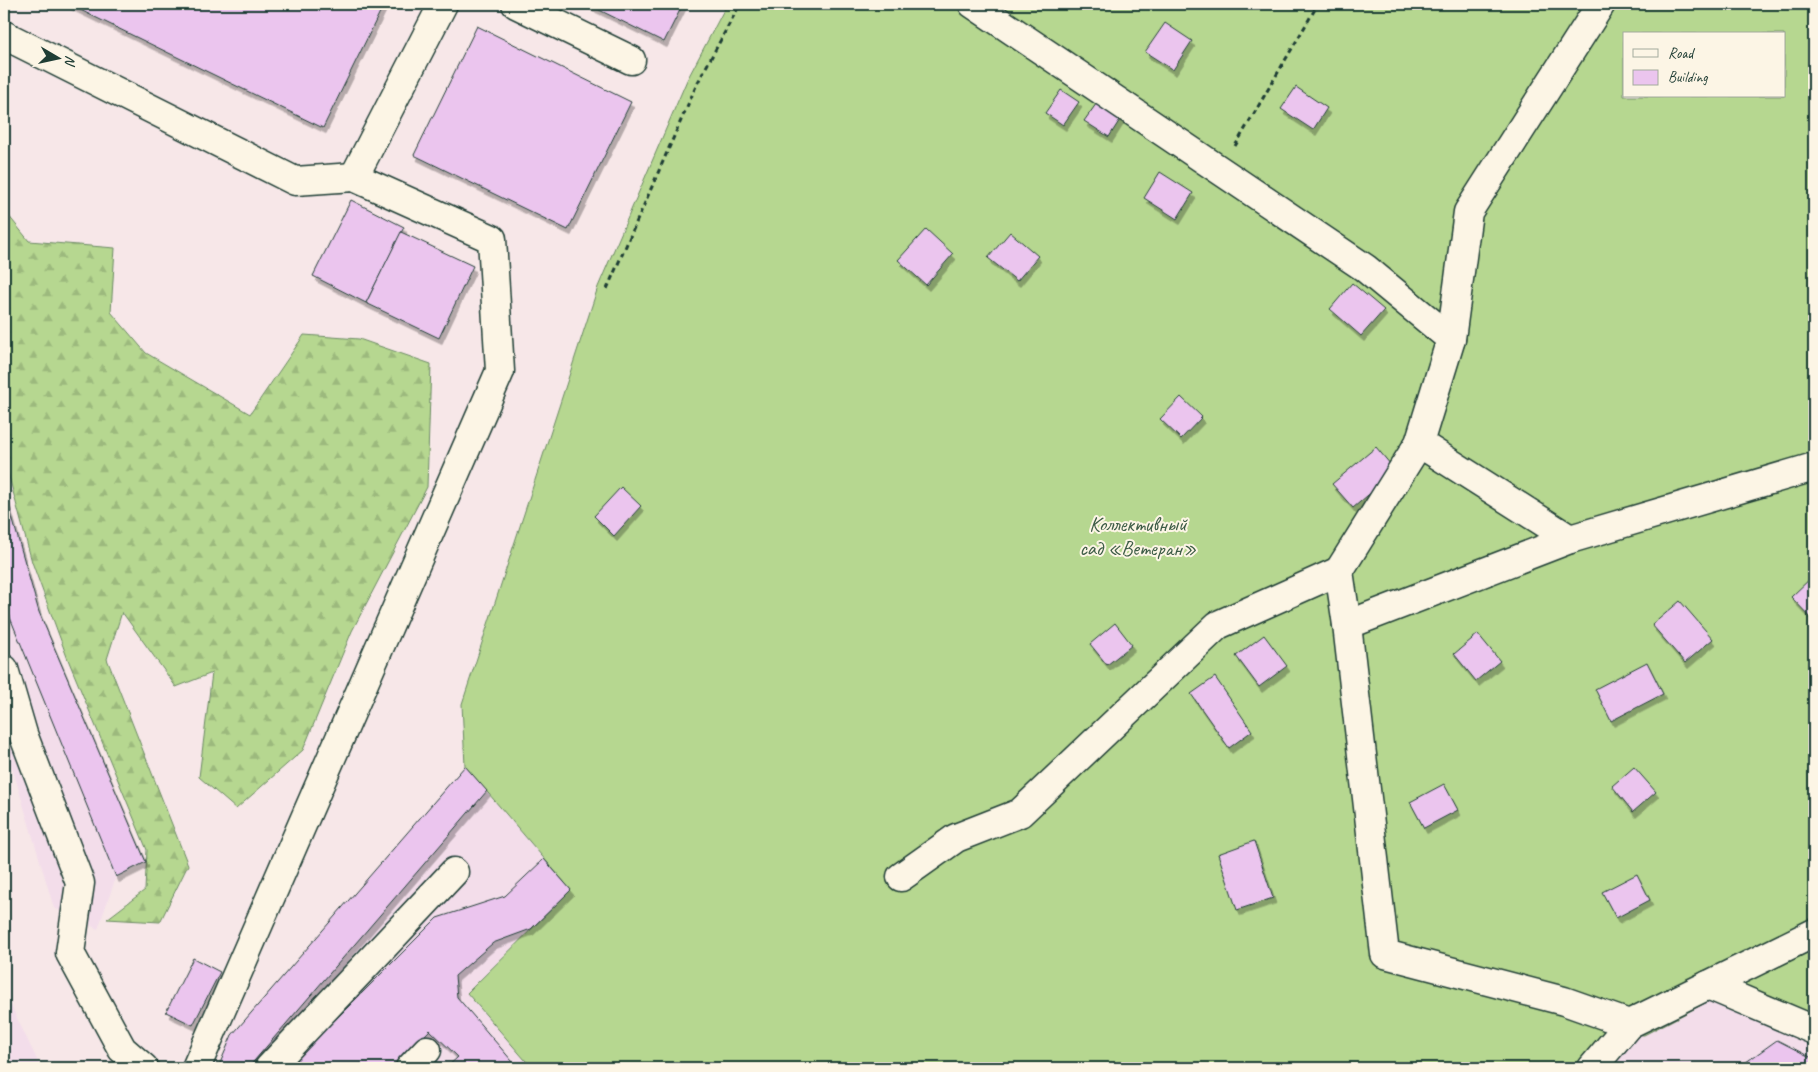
<svg xmlns="http://www.w3.org/2000/svg" width="1818" height="1072" font-family="Caveat,sans-serif">
  <defs>
    <pattern id="forest-firs" width="22" height="20" patternUnits="userSpaceOnUse" patternTransform="scale(1.25)"><rect width="22" height="20" fill="#b6d790"/><path d="M5 1l3.5 6h-7zM16 11l3.5 6h-7z" fill="#9cb97d"/></pattern>
    <filter id="shadow"><feDropShadow dx="3" dy="5.5" stdDeviation="0" flood-color="#0004"/></filter>
  </defs>
  <rect width="100%" height="100%" fill="#f7e7e8"/>
  <filter id="ink" filterUnits="userSpaceOnUse"><feTurbulence type="fractalNoise" baseFrequency=".02" numOctaves="2"/><feDisplacementMap in="SourceGraphic" scale="10" xChannelSelector="R" yChannelSelector="G"/><feConvolveMatrix kernelMatrix="1 2 1 2 8 2 1 2 1" color-interpolation-filters="sRGB"/></filter>
  <g filter="url(#ink)">
    <!-- built -->
    <g fill="#f3ddea">
      <polygon points="4,489 39,612 146,862 116,877 98,929 54,908 4,740"/>
      <polygon points="465,766 571,890 467,993 532,1068 218,1068 232,1035"/>
      <polygon points="4,991 41,1068 4,1068"/>
      <polygon points="1715,998 1814,1036 1814,1068 1578,1068 1604,1032"/>
    </g>
    <!-- forest -->
    <polygon fill="url(#forest-firs)" stroke="#6a8a62" points="4,210 29,241 115,248 111,312 146,353 250,414 304,335 359,339 431,364 427,487 352,631 303,750 236,809 199,777 212,673 176,687 122,612 107,659 188,865 160,922 107,919 145,890 147,850 67,657 32,562 4,458"/>
    <!-- garden -->
    <path fill="#b6d790" stroke="#6a8a62" fill-rule="evenodd" d="M727 4H1814V1036L1715 998 1644 1035 1604 1033 1578 1068H532L467 993 571 890 465 766 462 704 598 287 687 80ZM1624 34H1784V96H1624Z"/>
    <!-- building -->
    <g fill="#ebc5ee" stroke="#1f3d34" filter="url(#shadow)">
      <polygon points="68,4 384,4 323,128"/>
      <polygon points="587,4 683,4 664,42"/>
      <polygon points="1165,23 1192,41 1173,70 1145,52"/>
      <polygon points="477,26 631,102 568,230 414,155"/>
      <polygon points="1296,87 1327,108 1313,130 1281,109"/>
      <polygon points="1061,90 1079,102 1063,125 1045,113"/>
      <polygon points="1099,100 1123,115 1109,137 1084,121"/>
      <polygon points="1160,172 1193,193 1177,219 1144,198"/>
      <polygon points="351,200 404,227 366,303 313,276"/>
      <polygon points="926,229 953,254 926,285 898,260"/>
      <polygon points="401,232 473,266 439,338 366,303"/>
      <polygon points="1010,232 1038,256 1017,281 988,258"/>
      <polygon points="1352,283 1384,310 1361,336 1330,309"/>
      <polygon points="1181,397 1202,417 1181,439 1160,419"/>
      <polygon points="1376,447 1396,471 1353,508 1332,484"/>
      <polygon points="621,487 641,506 614,536 594,516"/>
      <polygon points="4,489 39,612 146,862 116,877 11,620 4,597"/>
      <polygon points="1814,575 1814,621 1791,597"/>
      <polygon points="1680,601 1713,639 1685,663 1652,625"/>
      <polygon points="1115,623 1132,645 1107,665 1090,644"/>
      <polygon points="1478,634 1500,661 1476,681 1454,654"/>
      <polygon points="1264,635 1287,666 1259,687 1236,656"/>
      <polygon points="1647,662 1663,694 1611,721 1595,689"/>
      <polygon points="1215,677 1252,731 1229,748 1191,694"/>
      <polygon points="465,766 487,791 248,1068 218,1068 232,1035"/>
      <polygon points="1634,767 1656,792 1633,812 1612,786"/>
      <polygon points="1444,784 1458,810 1424,828 1410,802"/>
      <polygon points="1254,841 1273,898 1237,910 1218,854"/>
      <polygon points="544,859 571,890 531,929 493,943 455,976 457,997 518,1068 446,1068 458,1057 430,1030 391,1068 287,1068 437,918 505,896"/>
      <polygon points="1637,874 1650,900 1616,918 1602,892"/>
      <polygon points="193,958 220,972 193,1025 166,1012"/>
      <polygon points="1777,1040 1814,1059 1814,1068 1744,1068 1742,1065"/>
    </g>
    <g fill="none" stroke-linecap="round" stroke-linejoin="round">
      <defs>
        <g id="minor">
          <polyline points="516,4 631,60"/>
          <polyline points="973,4 1365,268 1451,339"/>
          <polyline points="1601,4 1468,212 1451,339 1419,443 1339,571 1347,625 1385,954 1564,1001 1629,1024 1814,933"/>
          <polyline points="4,35 295,181 354,177 492,239 500,371 196,1068"/>
          <polyline points="354,177 443,4"/>
          <polyline points="1419,443 1570,539"/>
          <polyline points="1347,625 1570,539 1814,467"/>
          <polyline points="4,669 23,734 80,883 70,953 122,1049 144,1068"/>
          <polyline points="901,877 956,838 1020,813 1218,625 1339,571"/>
          <polyline points="1708,985 1814,1030"/>
          <polyline points="269,1068 454,872"/>
          <polyline points="410,1068 427,1050"/>
          <polyline points="1592,1068 1629,1024"/>
        </g>
      </defs>
      <!-- minor casing -->
      <use href="#minor" stroke="#1f3d34" stroke-width="31"/>
      <!-- path -->
      <g stroke="#1f3d34" stroke-width="3" stroke-dasharray="5 4" stroke-linecap="butt">
        <polyline points="1235,146 1318,4"/>
        <polyline points="607,289 697,84 740,4"/>
      </g>
      <!-- minor -->
      <use href="#minor" stroke="#fcf5e5" stroke-width="28"/>
      <!-- rail -->
      <polyline stroke="#1f3d34" stroke-width="4" stroke-dasharray="8 4" stroke-linecap="butt" points="4,1055 10,1068"/>
    </g>
  </g>
  <g text-anchor="middle" dominant-baseline="central" stroke-width="4" stroke-linejoin="round" paint-order="stroke">
    <!-- park labels -->
    <g font-size="21" fill="#3d5c46" stroke="#fcf5e5">
      <text x="1138" y="524">Коллективный<tspan x="1138" dy="24">сад «Ветеран»</tspan></text>
    </g>
  </g>
  <!-- margin -->
  <rect width="1818" height="1072" fill="none" stroke="#fcf5e5" stroke-width="20"/>
  <rect x="10" y="10" width="1798" height="1052" fill="none" stroke="#1f3d34" stroke-width="2" filter="url(#ink)"/>
  <!-- legend -->
  <rect x="1623" y="32" width="162" height="65" fill="#fcf5e5" stroke="#a4ab9e"/>
  <rect x="1633" y="49" width="25" height="8" fill="#fcf5e5" stroke="#a4ab9e"/>
  <text x="1668" y="58" font-size="15" fill="#1f3d34">Road</text>
  <rect x="1633" y="70" width="25" height="15" fill="#ebc5ee" stroke="#a4ab9e"/>
  <text x="1668" y="82" font-size="15" fill="#1f3d34">Building</text>
  <!-- north arrow -->
  <g transform="translate(58 58) rotate(99)" stroke="#fcf5e5" stroke-width="4" paint-order="stroke">
  <path d="M0-4L9 19L0 12L-9 19Z" fill="#1f3d34"/>
  <text y="-8" font-size="14" font-weight="bold" text-anchor="middle" fill="#1f3d34">N</text>
  </g>
</svg>
